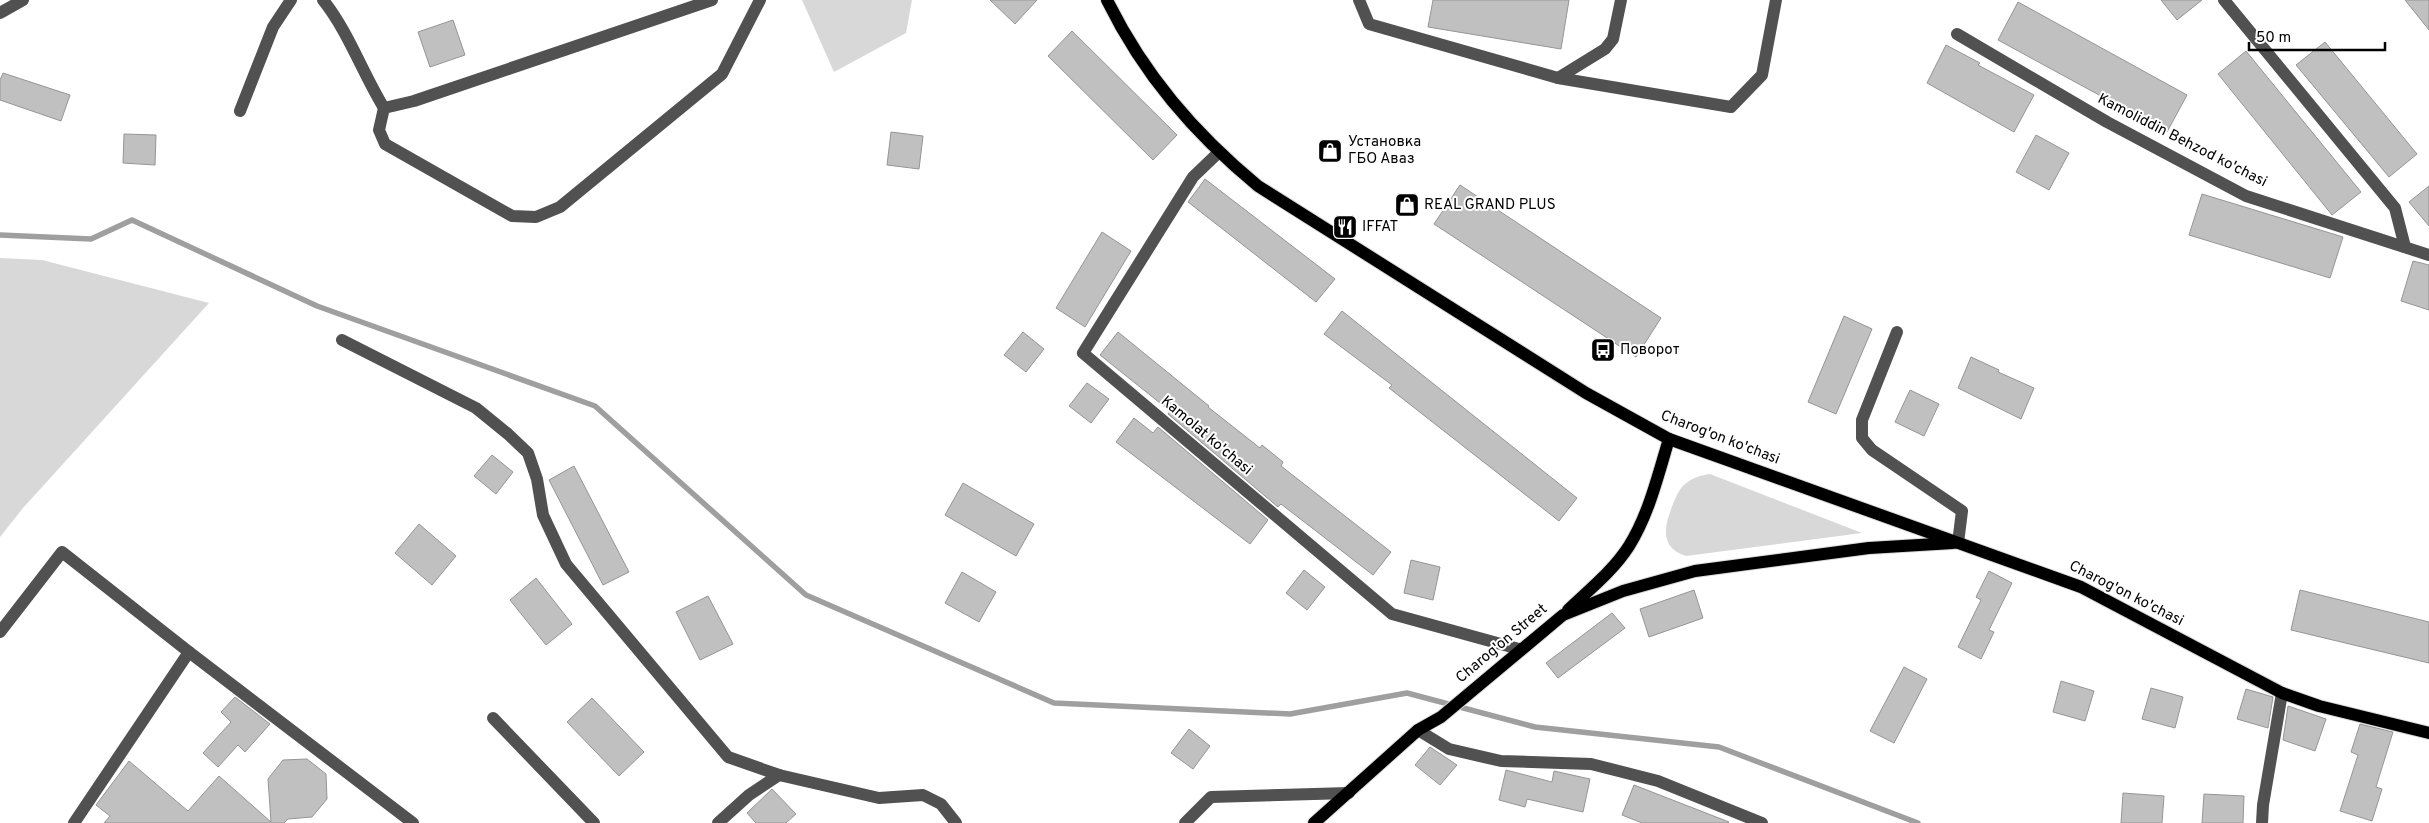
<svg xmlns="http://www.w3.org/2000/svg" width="2429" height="823" font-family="Overpass,sans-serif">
  <rect width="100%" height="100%" fill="#fff"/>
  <!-- green -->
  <g fill="#d8d8d8">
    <polygon points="802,0 912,0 906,33 834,72"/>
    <polygon points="0,258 42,260 209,303 23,508 0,537"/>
    <path d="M1710 474 1862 533 1686 556C1658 547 1665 524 1673 504 1676 497 1679 489 1685 484 1692 478 1701 475 1710 474Z"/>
  </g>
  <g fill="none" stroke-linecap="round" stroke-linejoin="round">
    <!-- stream -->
    <polyline stroke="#9f9f9f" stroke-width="5.5" points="0,235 91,239 132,220 317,306 595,406 806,595 1054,703 1290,714 1407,693 1535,727 1719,747 1918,823"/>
  </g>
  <!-- building -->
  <g fill="#c0c0c0" stroke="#959595">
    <polygon points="990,0 1037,0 1015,24"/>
    <polygon points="1433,0 1569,0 1561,49 1428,27"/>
    <polygon points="2161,0 2202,0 2177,20"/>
    <polygon points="2405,0 2429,0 2429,30"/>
    <polygon points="2018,2 2187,95 2167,132 1998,40"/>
    <polygon points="453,20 465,55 430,67 418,32"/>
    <polygon points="1072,31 1177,135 1153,160 1048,56"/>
    <polygon points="2325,42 2417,154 2389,177 2296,65"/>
    <polygon points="1946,45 1980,63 1978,65 2034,95 2014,132 1927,83"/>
    <polygon points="2246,51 2361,192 2332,215 2218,74"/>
    <polygon points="3,73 70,95 61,121 0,100 0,80"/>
    <polygon points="891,132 923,136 919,169 887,165"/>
    <polygon points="124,134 156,135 155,165 123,163"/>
    <polygon points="2036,135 2069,153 2049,190 2016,172"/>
    <polygon points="1205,179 1335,279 1316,302 1188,202"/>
    <polygon points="1460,185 1661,318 1636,357 1434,224"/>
    <polygon points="2429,186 2429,226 2409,202"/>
    <polygon points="2202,194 2343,237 2330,278 2189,235"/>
    <polygon points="1102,232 1131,251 1085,327 1056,308"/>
    <polygon points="2413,261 2429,265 2429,310 2401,301"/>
    <polygon points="1342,311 1577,498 1559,521 1389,388 1392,385 1324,334"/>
    <polygon points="1844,316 1872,329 1836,414 1808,402"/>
    <polygon points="1023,332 1044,349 1026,372 1004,355"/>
    <polygon points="1118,332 1209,406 1208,407 1260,448 1262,445 1283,462 1281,466 1391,552 1373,575 1281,504 1278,507 1168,414 1170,411 1100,355"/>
    <polygon points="1971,357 1999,370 1998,372 2034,388 2021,419 1958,388"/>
    <polygon points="1087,383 1109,399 1091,423 1069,406"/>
    <polygon points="1910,390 1939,404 1924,436 1895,422"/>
    <polygon points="1134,418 1153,433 1158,427 1268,520 1250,544 1116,442"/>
    <polygon points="492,455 513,472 496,494 474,476"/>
    <polygon points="574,466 629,572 603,585 549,480"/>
    <polygon points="963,483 1034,524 1016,556 945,515"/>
    <polygon points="419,524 456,556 432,585 395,553"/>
    <polygon points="1411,560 1440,567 1433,600 1404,593"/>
    <polygon points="1304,570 1325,587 1307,610 1286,593"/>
    <polygon points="1989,571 2012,583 1989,630 1994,632 1981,659 1958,647 1981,600 1976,597"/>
    <polygon points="962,572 996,592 979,622 945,603"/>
    <polygon points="536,578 572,624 546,645 510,600"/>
    <polygon points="1694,590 1703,618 1649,637 1640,609"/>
    <polygon points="2300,590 2429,622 2429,663 2291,630"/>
    <polygon points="708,596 733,644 700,660 676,612"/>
    <polygon points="1612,613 1625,628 1558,678 1546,663"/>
    <polygon points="1904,667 1927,679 1894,743 1870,731"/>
    <polygon points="2061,681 2094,691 2085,721 2053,712"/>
    <polygon points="2151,688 2183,697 2175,728 2142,719"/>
    <polygon points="2246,689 2273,697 2268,728 2237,719"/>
    <polygon points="235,697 270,724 245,752 238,745 218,767 203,753 231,722 221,712"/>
    <polygon points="592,698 644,752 619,776 567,722"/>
    <polygon points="2288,706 2326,719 2315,751 2283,740"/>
    <polygon points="2360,724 2393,732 2376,787 2382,789 2372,821 2340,811 2358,755 2351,752"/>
    <polygon points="1189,729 1210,746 1193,769 1171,753"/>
    <polygon points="1430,747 1457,765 1440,785 1415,765"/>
    <polygon points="307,759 326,774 327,799 312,817 288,819 284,823 104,823 110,816 96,805 129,761 188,811 219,776 271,822 268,779 283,760"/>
    <polygon points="1506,770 1552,782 1554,771 1590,779 1583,812 1527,799 1525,807 1499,800"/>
    <polygon points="1634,785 1729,822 1728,823 1642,823 1622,815"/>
    <polygon points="772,789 796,814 786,823 756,823 747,813"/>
    <polygon points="2123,793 2164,796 2162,823 2121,823"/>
    <polygon points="2204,794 2244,796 2243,823 2202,823"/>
  </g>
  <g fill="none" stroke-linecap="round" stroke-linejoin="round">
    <defs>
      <g id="major">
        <path d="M1107 0C1144 75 1194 133 1258 186L1586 393 1669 439 2081 587 2282 693 2319 706 2429 733"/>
        <path d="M1568 610C1589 590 1613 571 1629 546 1649 514 1658 475 1669 439"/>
        <polyline points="1314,823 1418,730 1441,717 1563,615 1623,591 1695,571 1869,548 1953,543"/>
      </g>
    </defs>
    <!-- major casing -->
    <use href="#major" stroke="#dbdbdb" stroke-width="14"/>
    <!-- minor -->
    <g stroke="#515151" stroke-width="12">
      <path d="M323 0C348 31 363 74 384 108L414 101 712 0"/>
      <polyline points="1359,0 1369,24 1558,78 1731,107 1762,75 1776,0"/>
      <polyline points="2224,0 2395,208 2405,247"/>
      <polyline points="0,13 23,0"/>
      <polyline points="1957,34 2107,122 2246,196 2429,255"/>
      <polyline points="1558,78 1605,49 1613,39 1621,0"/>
      <polyline points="384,108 379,130 385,144 512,216 536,217 560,207 722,74 760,0"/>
      <polyline points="240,111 273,27 291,0"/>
      <polyline points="1218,153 1193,177 1083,353 1392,614 1519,649"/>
      <polyline points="1897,332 1862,420 1862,438 1872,450 1962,511 1958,543"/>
      <polyline points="342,340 476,408 508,434 528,453 537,479 543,515 566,564 728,757 779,775 879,798 923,795 941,804 956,823"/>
      <polyline points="0,632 62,552 189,652 413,823"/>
      <polyline points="493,718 594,823"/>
      <polyline points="1418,730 1449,749 1501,761 1591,764 1658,781 1762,823"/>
      <polyline points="74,823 189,652"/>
      <polyline points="718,823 749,795 779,775"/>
      <polyline points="1185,823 1211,797 1349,793"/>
      <polyline points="2262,823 2263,805 2282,693"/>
    </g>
    <!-- major -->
    <use href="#major" stroke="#000" stroke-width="12"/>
  </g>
  <!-- icons -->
  <defs>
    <symbol id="shop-square" viewBox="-11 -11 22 22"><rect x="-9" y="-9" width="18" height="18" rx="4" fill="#000" stroke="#fff"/><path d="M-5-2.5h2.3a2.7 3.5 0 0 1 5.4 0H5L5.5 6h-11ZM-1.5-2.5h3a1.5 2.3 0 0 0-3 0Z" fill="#fff"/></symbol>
    <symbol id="restaurant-square" viewBox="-11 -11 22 22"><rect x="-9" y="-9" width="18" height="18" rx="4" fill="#000" stroke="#fff"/><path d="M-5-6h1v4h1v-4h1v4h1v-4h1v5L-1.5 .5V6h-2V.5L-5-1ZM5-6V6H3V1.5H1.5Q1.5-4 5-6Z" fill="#fff"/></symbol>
    <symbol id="bus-square" viewBox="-11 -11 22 22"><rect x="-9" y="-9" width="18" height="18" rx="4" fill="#000" stroke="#fff"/><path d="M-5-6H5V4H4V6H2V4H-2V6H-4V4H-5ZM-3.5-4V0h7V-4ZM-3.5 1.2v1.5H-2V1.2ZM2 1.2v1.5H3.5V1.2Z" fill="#fff"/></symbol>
  </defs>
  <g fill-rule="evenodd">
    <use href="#shop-square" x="1316" y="137" width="28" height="28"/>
    <use href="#shop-square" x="1393" y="191" width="28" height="28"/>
    <use href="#restaurant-square" x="1331" y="213" width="28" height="28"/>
    <use href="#bus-square" x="1589" y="336" width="28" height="28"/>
  </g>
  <g text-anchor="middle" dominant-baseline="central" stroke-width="4" stroke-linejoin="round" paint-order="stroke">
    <!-- street labels -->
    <g font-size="15" fill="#000" stroke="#fff">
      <text transform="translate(2182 141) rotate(27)">Kamoliddin Behzod ko'chasi</text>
      <text transform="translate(1206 436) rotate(40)">Kamolat ko'chasi</text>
      <text transform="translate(1720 438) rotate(21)">Charog'on ko'chasi</text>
      <text transform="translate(2126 594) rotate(27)">Charog'on ko'chasi</text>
      <text transform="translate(1502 644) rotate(-40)">Charog'on Street</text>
    </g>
    <!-- poi labels -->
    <g font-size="15" fill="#000" stroke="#fff" text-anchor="start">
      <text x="1348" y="142">Установка<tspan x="1348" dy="17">ГБО Аваз</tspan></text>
      <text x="1424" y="205">REAL GRAND PLUS</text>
      <text x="1362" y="227">IFFAT</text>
      <text x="1620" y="350">Поворот</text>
    </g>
  </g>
  <!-- scale -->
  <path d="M2249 42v8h136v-8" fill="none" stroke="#000000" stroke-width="2.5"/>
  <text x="2256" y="42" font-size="15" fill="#000000" stroke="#ffffff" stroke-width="4" paint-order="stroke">50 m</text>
</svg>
